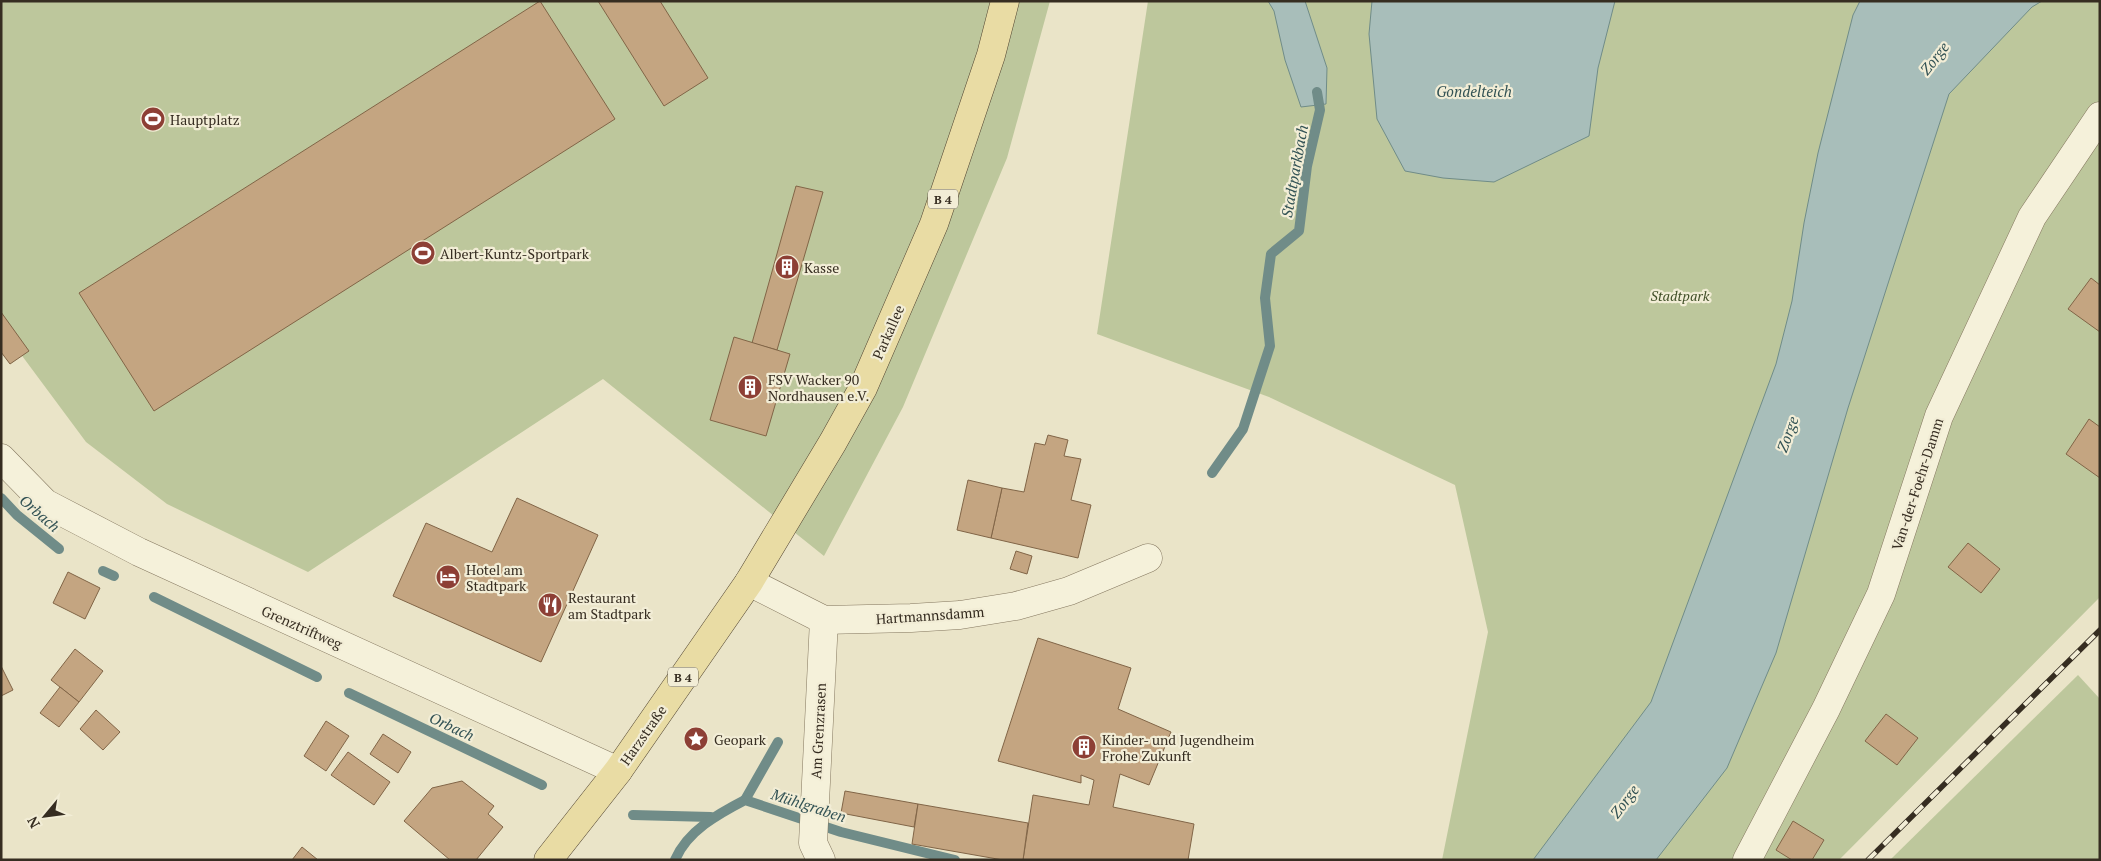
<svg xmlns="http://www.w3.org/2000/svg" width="2101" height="861" font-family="'PT Serif',serif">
  <rect width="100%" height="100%" fill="#eae4c8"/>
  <!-- green -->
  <g fill="#bdc79c">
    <polygon points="1,1 1050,1 1007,158 903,407 824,556 603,379 308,572 167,504 86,442 17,349 1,326"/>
    <polygon points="1148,1 2100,1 2100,597 1839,860 1442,860 1488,632 1455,485 1269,397 1097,334"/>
    <polygon points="2078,675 2100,699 2100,860 1890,860"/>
  </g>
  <!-- water -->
  <g fill="#a8beba" stroke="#708c88">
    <polygon points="1268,1 1305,1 1306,4 1327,68 1326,104 1301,107 1285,60 1274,11"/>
    <polygon points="1372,1 1615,1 1598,68 1589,136 1494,182 1443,178 1405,171 1377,119 1369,34"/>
    <polygon points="1860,1 2042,1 2032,7 1949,94 1848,408 1776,653 1727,768 1656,860 1533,860 1651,702 1776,364 1792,301 1804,223 1818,153 1853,15"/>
  </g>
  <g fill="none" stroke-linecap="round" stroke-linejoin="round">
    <!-- stream -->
    <g stroke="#708c88" stroke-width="10">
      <polyline points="1212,473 1243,429 1270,346 1265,298 1271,254 1299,231 1307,166 1320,110 1317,92"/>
      <polyline points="1,498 17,515 59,549"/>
      <polyline points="103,571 114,576"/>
      <polyline points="154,597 317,677"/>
      <polyline points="349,693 542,785"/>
      <polyline points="745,800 778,742"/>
      <polyline points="633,815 711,817"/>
      <path d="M675 860C687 831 718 814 745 800L841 832 955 860"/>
    </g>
  </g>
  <!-- building -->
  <g fill="#c4a581" stroke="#816547">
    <polygon points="540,1 615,119 154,411 79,293"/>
    <polygon points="598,1 660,1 708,78 664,106"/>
    <polygon points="796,186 823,192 777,350 752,343"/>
    <polygon points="2091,278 2100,285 2100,332 2068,309"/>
    <polygon points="1,312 29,351 10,364 1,352"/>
    <polygon points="734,337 790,354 766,436 710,420"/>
    <polygon points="2089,419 2100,427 2100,478 2066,454"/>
    <polygon points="1048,435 1068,440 1064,456 1081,459 1071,500 1091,505 1078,558 991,538 1002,488 1024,492 1035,443 1045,445"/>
    <polygon points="968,480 1002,488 991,538 957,530"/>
    <polygon points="517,498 598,535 541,662 393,596 426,523 492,552"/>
    <polygon points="1968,543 2000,569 1981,593 1948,567"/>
    <polygon points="1016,551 1032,556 1027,574 1010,569"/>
    <polygon points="68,572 100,588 85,619 53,603"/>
    <polygon points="1038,638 1131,668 1118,709 1171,732 1149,785 1120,774 1113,807 1194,824 1188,860 1023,860 1033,795 1089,805 1094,780 1081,775 1081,783 998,761"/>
    <polygon points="75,649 103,671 79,702 51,680"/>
    <polygon points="1,666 13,690 1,696"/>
    <polygon points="60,687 79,702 59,727 40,713"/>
    <polygon points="96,710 120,732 103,750 80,729"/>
    <polygon points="1886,714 1918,738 1897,765 1865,741"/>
    <polygon points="326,721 349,736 326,771 304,756"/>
    <polygon points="383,734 411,752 398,773 370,754"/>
    <polygon points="348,752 390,782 374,805 331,775"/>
    <polygon points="462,781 494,806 488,814 503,827 476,860 450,860 404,821 432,788"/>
    <polygon points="845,791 918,804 914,827 841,813"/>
    <polygon points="918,804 1028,823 1023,860 1003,860 912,844"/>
    <polygon points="1793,821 1824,840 1812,860 1792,860 1776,850"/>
    <polygon points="302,847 318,860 292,860"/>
  </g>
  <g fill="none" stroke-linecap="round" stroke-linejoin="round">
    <defs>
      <g id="street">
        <polyline points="1,458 45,503 139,552 618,771"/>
        <polyline points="749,582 824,620 911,618 960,615 1016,606 1069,591 1148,558"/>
        <polyline points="821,860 813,843 824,620"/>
        <polyline points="1747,860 1826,709 1881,594 1939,416 2032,217 2100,116"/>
      </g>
      <polyline id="primary" points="548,860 618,771 749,582 833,442 863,388 934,224 991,55 1005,1"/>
    </defs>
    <!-- street casing -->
    <use href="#street" stroke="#84775f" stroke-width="29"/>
    <!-- primary casing -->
    <use href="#primary" stroke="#524532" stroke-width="29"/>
    <!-- street -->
    <use href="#street" stroke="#f5f1da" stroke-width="28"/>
    <!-- primary -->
    <use href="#primary" stroke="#e9dca4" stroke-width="28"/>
    <defs>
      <polyline id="rail" points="1868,860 2100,630"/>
    </defs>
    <!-- rail casing -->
    <use href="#rail" stroke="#362d21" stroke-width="5.5"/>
    <!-- rail -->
    <use href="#rail" stroke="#f2edd6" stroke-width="4" stroke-dasharray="11" stroke-linecap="butt"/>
  </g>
  <!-- icons -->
  <defs>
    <symbol id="stadium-disc" viewBox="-11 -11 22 22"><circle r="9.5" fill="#8d3f35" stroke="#f2edd6"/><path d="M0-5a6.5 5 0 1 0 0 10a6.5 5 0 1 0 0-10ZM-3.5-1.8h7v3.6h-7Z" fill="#fff"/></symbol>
    <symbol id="building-disc" viewBox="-11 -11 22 22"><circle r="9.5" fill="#8d3f35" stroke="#f2edd6"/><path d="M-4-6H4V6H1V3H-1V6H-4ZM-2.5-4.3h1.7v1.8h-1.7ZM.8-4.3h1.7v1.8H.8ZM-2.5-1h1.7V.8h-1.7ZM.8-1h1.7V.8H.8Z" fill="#fff"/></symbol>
    <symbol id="hotel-disc" viewBox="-11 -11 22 22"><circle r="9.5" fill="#8d3f35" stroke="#f2edd6"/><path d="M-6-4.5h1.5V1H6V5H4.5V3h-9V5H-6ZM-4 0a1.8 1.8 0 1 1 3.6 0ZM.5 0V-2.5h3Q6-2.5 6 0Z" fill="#fff"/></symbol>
    <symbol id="restaurant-disc" viewBox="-11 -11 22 22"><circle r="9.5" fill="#8d3f35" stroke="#f2edd6"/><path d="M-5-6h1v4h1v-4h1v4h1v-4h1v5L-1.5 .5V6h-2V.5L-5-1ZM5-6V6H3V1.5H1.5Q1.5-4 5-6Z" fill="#fff"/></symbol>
    <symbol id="sight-disc" viewBox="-11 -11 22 22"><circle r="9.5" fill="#8d3f35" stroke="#f2edd6"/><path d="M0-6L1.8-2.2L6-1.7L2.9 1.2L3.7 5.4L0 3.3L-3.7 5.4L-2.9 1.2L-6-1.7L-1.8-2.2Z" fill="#fff"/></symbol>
  </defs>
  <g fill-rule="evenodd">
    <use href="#stadium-disc" x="139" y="105" width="28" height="28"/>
    <use href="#stadium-disc" x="409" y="239" width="28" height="28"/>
    <use href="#building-disc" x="773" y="253" width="28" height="28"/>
    <use href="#building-disc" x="736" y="373" width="28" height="28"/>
    <use href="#hotel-disc" x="434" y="563" width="28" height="28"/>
    <use href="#restaurant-disc" x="536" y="591" width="28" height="28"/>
    <use href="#sight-disc" x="682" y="725" width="28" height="28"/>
    <use href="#building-disc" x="1070" y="733" width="28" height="28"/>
  </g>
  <g text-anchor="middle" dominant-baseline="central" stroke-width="4.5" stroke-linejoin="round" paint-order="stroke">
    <!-- shield labels -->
    <g fill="#f2edd6" stroke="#6e6757" stroke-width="1">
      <rect x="928" y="189.5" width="30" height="19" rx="4"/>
      <rect x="668" y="667.5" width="30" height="19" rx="4"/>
    </g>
    <g font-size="12" font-weight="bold" fill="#362d21">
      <text x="943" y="199">B 4</text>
      <text x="683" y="677">B 4</text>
    </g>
    <!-- poi labels -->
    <g font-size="14" fill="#362d21" stroke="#f2edd6" text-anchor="start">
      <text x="170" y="119">Hauptplatz</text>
      <text x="440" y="253">Albert-Kuntz-Sportpark</text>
      <text x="804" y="267">Kasse</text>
      <text x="768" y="379">FSV Wacker 90<tspan x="768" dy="16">Nordhausen e.V.</tspan></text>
      <text x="466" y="569">Hotel am<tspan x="466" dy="16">Stadtpark</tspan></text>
      <text x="568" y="597">Restaurant<tspan x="568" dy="16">am Stadtpark</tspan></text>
      <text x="714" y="739">Geopark</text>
      <text x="1102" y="739">Kinder- und Jugendheim<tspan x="1102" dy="16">Frohe Zukunft</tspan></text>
    </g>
    <!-- park labels -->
    <g font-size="14" font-style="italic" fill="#425029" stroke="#f2edd6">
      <text x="1680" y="295">Stadtpark</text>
    </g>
    <!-- street labels -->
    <g font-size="14" fill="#362d21" stroke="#f2edd6">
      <text transform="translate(888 332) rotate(-66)">Parkallee</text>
      <text transform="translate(1917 484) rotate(-72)">Van-der-Foehr-Damm</text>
      <text transform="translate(930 615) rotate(-4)">Hartmannsdamm</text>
      <text transform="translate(302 627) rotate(24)">Grenztriftweg</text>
      <text transform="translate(818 731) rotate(-87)">Am Grenzrasen</text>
      <text transform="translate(643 735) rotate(-55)">Harzstraße</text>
    </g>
    <!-- water labels -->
    <g font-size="15" font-style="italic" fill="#325254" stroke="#f2edd6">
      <text transform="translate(1934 58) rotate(-52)">Zorge</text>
      <text x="1474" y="91">Gondelteich</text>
      <text transform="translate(1294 171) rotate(-80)">Stadtparkbach</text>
      <text transform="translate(1787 434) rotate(-70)">Zorge</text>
      <text transform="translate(40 513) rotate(41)">Orbach</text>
      <text transform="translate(452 726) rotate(25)">Orbach</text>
      <text transform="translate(1624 801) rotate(-53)">Zorge</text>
      <text transform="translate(809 805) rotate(18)">Mühlgraben</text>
    </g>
  </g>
  <!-- border -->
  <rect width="2101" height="861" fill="none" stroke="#362d21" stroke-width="5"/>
  <!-- north arrow -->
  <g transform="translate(45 816) rotate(241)" stroke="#f2edd6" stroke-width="4" paint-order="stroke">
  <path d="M0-4L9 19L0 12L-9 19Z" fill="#362d21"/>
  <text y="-8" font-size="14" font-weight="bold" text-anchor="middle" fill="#362d21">N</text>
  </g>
</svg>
